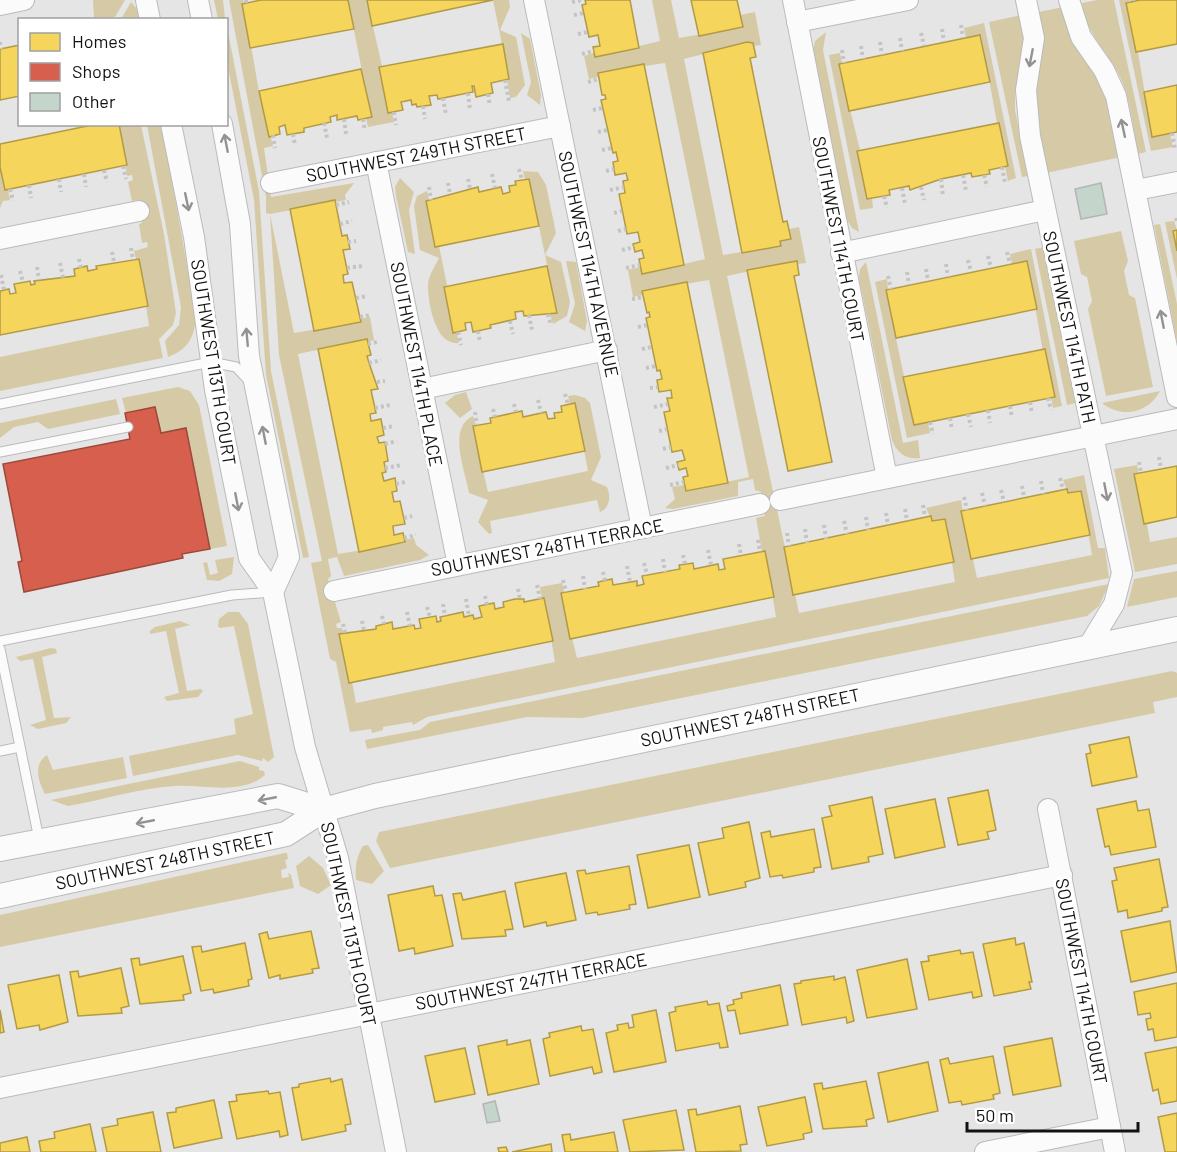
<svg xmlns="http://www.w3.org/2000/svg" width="1177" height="1152" font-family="Barlow,sans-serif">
  <rect width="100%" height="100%" fill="#e4e5e4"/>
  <!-- green -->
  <g fill="#d6caa6">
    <polygon points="93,0 125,0 115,17 94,18"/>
    <polygon points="214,0 223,0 225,19 218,19"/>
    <polygon points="229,0 243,0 244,4 259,92 273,146 264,148 271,197 354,183 345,195 346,200 270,214 294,333 360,322 360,319 370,317 374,340 368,342 367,339 298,354 338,554 405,543 404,540 414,538 416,545 429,555 420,560 344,576 337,557 328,559 331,576 328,579 341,622 336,624 337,628 342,628 356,703 555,662 544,598 542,599 540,587 562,583 564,592 561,593 577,658 776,617 765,552 762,552 756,518 765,516 761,492 755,490 753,479 738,482 738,496 673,509 665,508 675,499 672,487 685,485 687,491 749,477 709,280 643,291 643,295 633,297 628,270 640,267 642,274 705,259 665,63 598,73 598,77 589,79 584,56 594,53 595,57 660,41 652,0 671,0 679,38 742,27 740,15 755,12 761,45 753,46 752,43 747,43 684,59 723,255 780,246 780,241 791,238 789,229 799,227 806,263 797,264 796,261 727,276 799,613 955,582 945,519 932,521 926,508 961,500 971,559 973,559 977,578 1092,555 1081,491 1068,493 1063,480 1084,475 1098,548 1105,548 1109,578 427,717 413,725 412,722 383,727 383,730 372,733 371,729 350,732 336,662 330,659 311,563 322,561 279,355 270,214 266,213 266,197"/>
    <polygon points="348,0 367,0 382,66 379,67 388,113 392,112 394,122 368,127 366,118 371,117"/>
    <polygon points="493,0 509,0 510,7 500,30 516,37 525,85 516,97 510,98 507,79 509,79"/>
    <path d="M1097 0H1114L1146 152 1138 154C1133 128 1131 100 1120 77 1107 50 1086 34 1082 3Z"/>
    <polygon points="1119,0 1131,0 1126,3 1138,52 1152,137 1170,134 1173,147 1151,151"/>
    <polygon points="131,2 137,9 140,19 121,19"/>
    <polygon points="1063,7 1107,96 1121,157 1046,173 1036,123 1034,89 1043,48 1039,12"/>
    <polygon points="1021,15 1024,39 1015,95 1015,110 1028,176 1022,177 989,22"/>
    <polygon points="984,23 1016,178 1008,181 1005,166 1008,165 999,123 997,123 981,35 966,38 964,28"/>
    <polygon points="227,27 259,191 271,371 309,557 303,558 266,375 254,200 227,62"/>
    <polygon points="826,32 823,50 859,232 852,228 847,220 813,52 815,41"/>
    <polygon points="521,33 530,39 541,95 540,105 527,95 531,82"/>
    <polygon points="840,53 842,63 839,64 860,150 857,151 867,199 872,198 873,208 860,210 829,55"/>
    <polygon points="119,125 141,125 164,234 176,313 173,325 159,339 163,358 0,391 0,357 149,326 146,306 148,305 139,259 136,259 134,251 148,247 147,242 142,243 139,224 142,223 137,200 132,201 128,182 133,180 132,175 127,176"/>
    <path d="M147 125H161L163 131 196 316C195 336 188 350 168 357L165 341 179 325 181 307Z"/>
    <polygon points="0,167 5,190 8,190 10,200 3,201 0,208"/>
    <polygon points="523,171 538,172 546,185 556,233 545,255 561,262 570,302 567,316 553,324 550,314 557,312 529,179 525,180"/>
    <polygon points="400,178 414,192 409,210 415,254 408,252 396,196 395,187"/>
    <path d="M427 191 429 200 426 201 439 246 459 343C435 346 428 303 428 285 428 277 435 266 439 258L420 250 414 206 417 196Z"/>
    <polygon points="1174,221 1177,230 1173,231 1177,251 1177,279 1165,222"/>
    <polygon points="1160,224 1177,304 1177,342 1154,225"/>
    <polygon points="1121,231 1128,261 1124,271 1129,295 1135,298 1153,387 1106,396 1088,309 1092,301 1087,277 1081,274 1074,241"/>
    <polygon points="1044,247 1076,403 1067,405 1035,249"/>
    <polygon points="1031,249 1062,406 1053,408 1027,261 1012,264 1010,254"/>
    <polygon points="566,261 576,262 587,321 585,331 569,322 575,304"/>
    <path d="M866 262 903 443 918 440 920 458C906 460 897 453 892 440L859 278 860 269Z"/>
    <polygon points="887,279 888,289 886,290 914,425 928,423 930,433 907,438 875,282"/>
    <polygon points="178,387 190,391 199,405 227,546 210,549 186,429 161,433 155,407 126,413 122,398"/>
    <path d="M1160 391C1149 413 1121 419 1102 403Z"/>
    <polygon points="466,392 472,409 460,418 445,403 455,395"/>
    <path d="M575 395 585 398 590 403 601 457 591 480 607 487C611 496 610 508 600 512L597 500 490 521 492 533 489 534 478 522 488 500 469 493C465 470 447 428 473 416L476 426 473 427 488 492 588 471 575 404H570L568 396Z"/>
    <polygon points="116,399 120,414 48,429 38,422 14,427 0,438 0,423"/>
    <polygon points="1137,465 1150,542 1177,537 1177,564 1135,572 1114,469"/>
    <polygon points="234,557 232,574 219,581 207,580 203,563 207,562 210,575 218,573 215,560"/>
    <polygon points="1177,571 1177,597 1127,607 1134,579"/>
    <polygon points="1109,584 1099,606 1087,616 582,718 527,717 367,749 365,740 420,730 430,722"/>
    <polygon points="228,612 239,612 248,624 274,757 268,762 263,758 262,761 238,755 133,776 129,756 236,734 234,719 253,714 234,626 220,628 218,626 219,619"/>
    <polygon points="180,621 190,625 175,629 187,691 201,689 203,691 198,697 167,701 164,697 179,693 166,631 150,634 150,631 155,627"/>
    <polygon points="51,648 56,649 57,653 42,657 54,718 71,717 66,723 38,729 30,725 46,720 33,659 20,661 16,657"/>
    <polygon points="1172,671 1177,673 1177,697 1153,702 1155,713 390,868 376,841 379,832"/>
    <path d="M47 755 53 770 123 757 127 778 45 794C38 781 33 764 47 755Z"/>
    <path d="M240 761 259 767V770L264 771 265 775C241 796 203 784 174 786 139 788 103 800 68 806L51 800Z"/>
    <path d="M368 845 384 871 372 884 356 880C355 867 356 858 363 846Z"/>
    <polygon points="285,853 287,853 288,859 285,860 287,868 281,870 282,878 289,877 288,873 291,875 294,888 0,947 0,915"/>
    <polygon points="309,856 323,868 331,885 318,894 300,886 296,866"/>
  </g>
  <!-- homes -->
  <g fill="#f6d55c" stroke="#b29a46" stroke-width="1.5">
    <polygon points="261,0 348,0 354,29 250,48 242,4"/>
    <polygon points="367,0 493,0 372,26"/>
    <polygon points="585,0 630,0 639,48 595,57 593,47 600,46 598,35 589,37 582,5 586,4"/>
    <polygon points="691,0 737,0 743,27 699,36"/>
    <polygon points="1140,0 1177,0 1177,44 1136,52 1126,3"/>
    <polygon points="980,35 990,82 849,111 839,64"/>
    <polygon points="747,42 753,43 756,57 750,58 783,222 787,221 791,239 780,241 781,246 742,253 703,53"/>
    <polygon points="503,44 509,79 491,83 493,93 476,97 474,86 472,86 473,92 438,99 437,95 429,96 431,105 417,107 416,104 412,105 411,100 401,102 403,110 388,113 379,67"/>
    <polygon points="20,45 20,96 0,100 0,49"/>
    <polygon points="644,64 684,265 642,274 639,259 644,258 642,250 635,252 633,244 640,242 638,232 627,234 619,194 625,193 623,181 628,180 626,173 615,175 613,162 618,161 616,152 613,153 601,100 606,99 605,95 602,95 598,73"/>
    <polygon points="361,69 372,117 358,120 357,116 337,120 337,115 330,117 331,122 304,128 304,132 287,135 285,125 279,127 280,134 269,137 259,91"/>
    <polygon points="1177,85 1177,132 1152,137 1144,92"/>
    <polygon points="999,123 1008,166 989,170 990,174 972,177 971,173 941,179 910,190 909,186 889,190 890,195 867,199 857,151"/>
    <polygon points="97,124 119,124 127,165 5,190 0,167 0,144"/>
    <polygon points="529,179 539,226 435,247 426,201 478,187 479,192 501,187 503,194 510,192 509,186 516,185 515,181"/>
    <polygon points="335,200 342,236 347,235 350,249 343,250 348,274 343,275 344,283 352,282 361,322 314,331 290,209"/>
    <polygon points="1177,230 1177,251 1173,231"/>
    <polygon points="139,259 148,306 0,335 0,291 9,289 10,294 16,293 14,284 30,281 31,285 35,284 34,281 75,276 74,269 87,266 88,271 97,269 96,266"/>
    <polygon points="797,261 799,275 794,276 832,462 788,471 747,270"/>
    <polygon points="1027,261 1037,309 896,338 886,290"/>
    <polygon points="547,266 557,313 524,316 523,311 515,312 516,319 490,325 491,328 473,332 471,322 465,323 466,330 453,333 444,287"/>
    <polygon points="687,282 728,483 686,491 683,477 688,476 686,468 679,470 677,462 685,460 682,450 672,452 664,412 670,411 667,398 672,398 671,390 659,392 657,380 662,379 660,370 657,371 646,318 650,317 649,312 647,313 642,291"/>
    <polygon points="367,339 371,355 367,356 369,363 378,389 371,390 376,413 370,414 371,421 381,419 384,435 377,437 379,443 385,442 388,461 384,462 386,472 382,473 384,481 395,478 397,491 392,492 394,502 400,501 405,524 393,526 394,535 403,533 405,542 359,552 318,349"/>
    <polygon points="1045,349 1055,397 914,425 903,377"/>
    <polygon points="575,403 585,451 482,472 473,426 491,423 490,418 522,411 523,417 546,412 548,419 555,418 554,413 562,412 561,406"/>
    <polygon points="1177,466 1177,517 1144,524 1134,474"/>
    <polygon points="1067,489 1068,493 1081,491 1090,535 971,559 961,511"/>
    <polygon points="931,516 932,521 945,519 954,562 793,595 784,547"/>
    <polygon points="765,551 774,597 570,639 561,593 599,586 598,582 612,579 613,585 637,581 637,586 644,584 642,576 680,569 679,565 693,563 694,569 718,564 719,570 725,569 723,559"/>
    <polygon points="544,598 553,641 349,683 339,634 376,629 376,626 392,622 393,629 414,625 415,629 421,628 419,619 436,616 437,622 441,621 440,617 463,612 464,617 473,615 474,619 482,617 479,606 494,603 495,609 504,607 503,602 515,599 524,599 524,602"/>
    <polygon points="1129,737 1137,777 1092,786 1086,754 1091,753 1089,745"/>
    <polygon points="988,790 996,830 987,832 989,839 958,845 948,798"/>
    <polygon points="872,797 883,854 868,857 869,862 832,869 822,818 832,816 829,806"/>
    <polygon points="935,799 945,847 895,858 885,809"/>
    <polygon points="1136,801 1138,811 1149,809 1156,847 1111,855 1109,846 1105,847 1097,809"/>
    <polygon points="749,822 760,878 745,882 746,887 709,895 698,843 724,838 722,828"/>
    <polygon points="814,829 821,867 814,868 814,872 783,878 782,875 770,877 761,833 770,831 771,837"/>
    <polygon points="689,845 700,897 648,908 637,855"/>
    <polygon points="1159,859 1168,907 1162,908 1162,911 1128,918 1127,910 1118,912 1112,881 1117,880 1114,868"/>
    <polygon points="629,866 636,904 629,905 630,909 598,915 597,912 586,914 577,871 585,870 586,874"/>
    <polygon points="566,873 576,920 547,926 546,922 524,927 515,883"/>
    <polygon points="433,886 435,896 442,895 453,946 415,954 414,948 399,951 388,895"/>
    <polygon points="505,891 513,929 505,930 506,936 462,939 453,894 461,893 463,900"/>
    <polygon points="1170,921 1177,972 1131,982 1121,931"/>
    <polygon points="311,931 319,968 312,969 313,973 280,979 280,975 269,978 259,934 267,932 269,939"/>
    <polygon points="1015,938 1016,945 1024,943 1032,982 1029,982 1031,989 994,996 983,944"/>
    <polygon points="245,943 252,979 248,980 249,986 214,993 213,989 201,991 192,947 201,946 202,952"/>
    <polygon points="960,950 961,954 973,952 982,996 973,998 972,992 929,1000 921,962 929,961 928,956"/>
    <polygon points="183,956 191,993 183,995 184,1000 140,1004 131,959 139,958 140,965"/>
    <polygon points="907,959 917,1009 867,1018 857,970"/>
    <polygon points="121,968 129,1006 121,1008 122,1013 78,1016 70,972 78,971 79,977"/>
    <polygon points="59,975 68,1022 40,1030 39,1025 17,1029 8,985"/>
    <polygon points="834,976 834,980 845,977 854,1021 847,1023 846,1017 802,1025 794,984 801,983 801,981"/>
    <polygon points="1177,983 1177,1037 1155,1041 1153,1029 1148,1030 1146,1019 1151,1018 1150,1013 1138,1015 1134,992"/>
    <polygon points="780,985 788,1025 740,1034 735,1010 728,1011 727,1006 734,1004 733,1000 742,998 741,993"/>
    <polygon points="707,1001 708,1005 719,1003 728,1047 720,1048 719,1043 676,1051 669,1013 676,1011 675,1007"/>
    <polygon points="0,1010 4,1032 0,1033"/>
    <polygon points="656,1010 666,1062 614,1072 606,1033 618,1030 617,1025 628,1023 629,1028 634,1027 632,1015"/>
    <polygon points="581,1026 582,1031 593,1029 602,1072 594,1074 592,1067 550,1076 543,1039 550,1037 549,1033"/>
    <polygon points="1052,1038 1061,1086 1013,1095 1004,1047"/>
    <polygon points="507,1040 507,1045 530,1040 539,1084 488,1095 478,1046"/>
    <polygon points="1177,1047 1177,1101 1161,1104 1158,1089 1153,1091 1145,1053"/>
    <polygon points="465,1048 475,1094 435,1102 425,1056"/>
    <polygon points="993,1056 1000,1093 993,1095 994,1099 962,1105 961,1101 949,1103 940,1060 948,1058 950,1064"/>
    <polygon points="928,1062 938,1111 888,1122 878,1073"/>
    <polygon points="330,1078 331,1082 342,1079 351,1124 345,1125 346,1131 302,1140 292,1088 299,1087 299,1084"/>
    <polygon points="866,1081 874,1118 866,1120 867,1126 823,1129 814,1084 822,1083 823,1089"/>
    <polygon points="268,1091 269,1094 280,1092 288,1135 280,1137 279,1131 237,1139 229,1102 237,1101 236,1095"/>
    <polygon points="805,1097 812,1132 803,1134 804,1139 767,1146 758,1107"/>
    <polygon points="214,1100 222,1138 174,1148 167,1113 176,1112 176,1108"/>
    <polygon points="740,1106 747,1144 740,1145 741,1151 696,1152 688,1110 696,1109 697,1115"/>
    <polygon points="676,1110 684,1150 630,1152 623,1120"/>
    <polygon points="153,1112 161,1152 107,1152 102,1128 118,1125 117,1119"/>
    <polygon points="1177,1113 1177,1152 1165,1152 1158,1117"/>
    <polygon points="90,1124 96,1152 41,1152 39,1141 55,1138 54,1132"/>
    <polygon points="614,1132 618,1152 565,1152 562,1135 570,1134 571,1140"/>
    <polygon points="27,1137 30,1152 0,1152 0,1143"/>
    <polygon points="551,1144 552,1152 512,1152"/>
    <polygon points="506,1147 508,1152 499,1152 498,1148"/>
  </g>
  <!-- shops -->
  <polygon fill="#d6604d" stroke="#9b493b" stroke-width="1.5" points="155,407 161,433 186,428 210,549 182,554 183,558 24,592 18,562 22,561 3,464 130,439 125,413"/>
  <!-- building -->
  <g fill="#c4d5cb" stroke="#b4b6b5" stroke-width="1.5">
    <polygon points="1101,183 1107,214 1081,219 1075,189"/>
    <polygon points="495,1101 500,1121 487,1123 483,1104"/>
  </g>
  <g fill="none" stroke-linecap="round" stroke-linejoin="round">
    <defs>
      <g id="service">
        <polyline points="0,404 211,362 236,367 250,382"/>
        <polyline points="0,452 128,427"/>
        <polyline points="0,641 232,595 273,592"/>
        <polyline points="0,649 39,839"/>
        <polyline points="0,751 20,747"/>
      </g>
      <g id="minor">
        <polyline points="146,0 150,20"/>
        <polyline points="198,0 202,20"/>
        <polyline points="534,0 642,528"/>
        <polyline points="793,0 887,478"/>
        <polyline points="1026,0 1034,38 1026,90 1030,136 1122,573 1114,604 1088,647"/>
        <polyline points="1069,0 1081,37 1104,70 1116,96 1177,397"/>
        <polyline points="0,5 24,0"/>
        <polyline points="797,22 908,0"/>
        <polyline points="171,124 194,237 215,390 249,558 273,592 305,747 338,858 396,1152"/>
        <polyline points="222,124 240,224 249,356 289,557 273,592"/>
        <polyline points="376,162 458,565"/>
        <polyline points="271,183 560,126"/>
        <polyline points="1136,190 1177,182"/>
        <polyline points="0,239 139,211"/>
        <polyline points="841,253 1045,210"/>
        <polyline points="422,389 607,350"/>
        <polyline points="780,500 1177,419"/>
        <polyline points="334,591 760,504"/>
        <polyline points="1048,809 1115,1152"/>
        <polyline points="0,1088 1062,875"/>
        <polyline points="985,1152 1110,1127"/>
      </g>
      <g id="tertiary">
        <polyline points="0,849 278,796 323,810"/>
        <polyline points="0,896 286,834 323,810 375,796 1177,629"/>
      </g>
    </defs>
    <!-- service casing -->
    <use href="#service" stroke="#babbba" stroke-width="11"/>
    <!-- minor casing -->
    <use href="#minor" stroke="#babbba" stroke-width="22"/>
    <!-- tertiary casing -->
    <use href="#tertiary" stroke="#babbba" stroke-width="26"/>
    <!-- path -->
    <g stroke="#c4c4c4" stroke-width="4" stroke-dasharray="3 3" stroke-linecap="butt">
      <polyline points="246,0 246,3"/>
      <polyline points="1133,0 1133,1"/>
      <polyline points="572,2 582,0"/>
      <polyline points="574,15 584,13"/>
      <polyline points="961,25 963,38"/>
      <polyline points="942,29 944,42"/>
      <polyline points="921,33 924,46"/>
      <polyline points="578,34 588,32"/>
      <polyline points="900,38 902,51"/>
      <polyline points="0,42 1,49"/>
      <polyline points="880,42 882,55"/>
      <polyline points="861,46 863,59"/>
      <polyline points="842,50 844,63"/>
      <polyline points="582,54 594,51"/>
      <polyline points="505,80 509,102"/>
      <polyline points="588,82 599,79"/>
      <polyline points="468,93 470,110"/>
      <polyline points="488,94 490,106"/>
      <polyline points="443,98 446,115"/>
      <polyline points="423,106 425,119"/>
      <polyline points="593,110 603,108"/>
      <polyline points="394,112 396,125"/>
      <polyline points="344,119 346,134"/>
      <polyline points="363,119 365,131"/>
      <polyline points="324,123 327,138"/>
      <polyline points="598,132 608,130"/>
      <polyline points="1172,133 1175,149"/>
      <polyline points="293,134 295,145"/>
      <polyline points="273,135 275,148"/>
      <polyline points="602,150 612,148"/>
      <polyline points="123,166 126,179"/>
      <polyline points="1002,167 1005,183"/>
      <polyline points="519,169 522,180"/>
      <polyline points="104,170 107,182"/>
      <polyline points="606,171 614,169"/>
      <polyline points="84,174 86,187"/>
      <polyline points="492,174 495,188"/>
      <polyline points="963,175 966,191"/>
      <polyline points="984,175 987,187"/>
      <polyline points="59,179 61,192"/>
      <polyline points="468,179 470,189"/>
      <polyline points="941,179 943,196"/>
      <polyline points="448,183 450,194"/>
      <polyline points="29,185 31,198"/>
      <polyline points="429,187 431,200"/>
      <polyline points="921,187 924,200"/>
      <polyline points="902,188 905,204"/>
      <polyline points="10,189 13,201"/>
      <polyline points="610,190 624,187"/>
      <polyline points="884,196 887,208"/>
      <polyline points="336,205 349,202"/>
      <polyline points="614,213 622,211"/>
      <polyline points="1176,218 1177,222"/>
      <polyline points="340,224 352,221"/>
      <polyline points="618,231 626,229"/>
      <polyline points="348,242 356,241"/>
      <polyline points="131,248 133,260"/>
      <polyline points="622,250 634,247"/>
      <polyline points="112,252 114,262"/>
      <polyline points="1007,252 1010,264"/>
      <polyline points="988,256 991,268"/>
      <polyline points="79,259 81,268"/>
      <polyline points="968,260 971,272"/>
      <polyline points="60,263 63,278"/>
      <polyline points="946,264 948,277"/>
      <polyline points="37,267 39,280"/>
      <polyline points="347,268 362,266"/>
      <polyline points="626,268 640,265"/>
      <polyline points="926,269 928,281"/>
      <polyline points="20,271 23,282"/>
      <polyline points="907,272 909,285"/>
      <polyline points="1,275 4,290"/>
      <polyline points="888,276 891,289"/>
      <polyline points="356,298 368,296"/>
      <polyline points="632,299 643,297"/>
      <polyline points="548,314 551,326"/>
      <polyline points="529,315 532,330"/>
      <polyline points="360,317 371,315"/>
      <polyline points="510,321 513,334"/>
      <polyline points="638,327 648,325"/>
      <polyline points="478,331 480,342"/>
      <polyline points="458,332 461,345"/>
      <polyline points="368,344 377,342"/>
      <polyline points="642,349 652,347"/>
      <polyline points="369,363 381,360"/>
      <polyline points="646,368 656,366"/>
      <polyline points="377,382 385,381"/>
      <polyline points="650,388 658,387"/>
      <polyline points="565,394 568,405"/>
      <polyline points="1048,398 1051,410"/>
      <polyline points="538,400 541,413"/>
      <polyline points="1030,402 1032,414"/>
      <polyline points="514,404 516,412"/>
      <polyline points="1010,406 1012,418"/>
      <polyline points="654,407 668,404"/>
      <polyline points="375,408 390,405"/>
      <polyline points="493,409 495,417"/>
      <polyline points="988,410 990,423"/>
      <polyline points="475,412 477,425"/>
      <polyline points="968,414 971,427"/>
      <polyline points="950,418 952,430"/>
      <polyline points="930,422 933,434"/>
      <polyline points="383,428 394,426"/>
      <polyline points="659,431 667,429"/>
      <polyline points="385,444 397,441"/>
      <polyline points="663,449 671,447"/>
      <polyline points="1159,457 1161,469"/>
      <polyline points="1139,462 1141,473"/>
      <polyline points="385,468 402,465"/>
      <polyline points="666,468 679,465"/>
      <polyline points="1060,478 1063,490"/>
      <polyline points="1041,481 1043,494"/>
      <polyline points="396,484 405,482"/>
      <polyline points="670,485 684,482"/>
      <polyline points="1022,486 1024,497"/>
      <polyline points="1001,490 1004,502"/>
      <polyline points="982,493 985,506"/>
      <polyline points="964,497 967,510"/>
      <polyline points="923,505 925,517"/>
      <polyline points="905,509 907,521"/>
      <polyline points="886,513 888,525"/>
      <polyline points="866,517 868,530"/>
      <polyline points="404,518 412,516"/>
      <polyline points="844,521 847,534"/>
      <polyline points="824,525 826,539"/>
      <polyline points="805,529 807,543"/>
      <polyline points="787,533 789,546"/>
      <polyline points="404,538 416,535"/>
      <polyline points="758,540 760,552"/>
      <polyline points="739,544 741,556"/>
      <polyline points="708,550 711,565"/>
      <polyline points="683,555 685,564"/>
      <polyline points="663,559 665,572"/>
      <polyline points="644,563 647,575"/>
      <polyline points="627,566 630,582"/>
      <polyline points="603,572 605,581"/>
      <polyline points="583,576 585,589"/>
      <polyline points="563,580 566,592"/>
      <polyline points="537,585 540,599"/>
      <polyline points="518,589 520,600"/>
      <polyline points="485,596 487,605"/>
      <polyline points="466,599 469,616"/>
      <polyline points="443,604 445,616"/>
      <polyline points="427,607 430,617"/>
      <polyline points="407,612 410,626"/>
      <polyline points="382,616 384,624"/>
      <polyline points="362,621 364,631"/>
      <polyline points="343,624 345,633"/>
    </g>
    <!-- service -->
    <use href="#service" stroke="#fbfbfb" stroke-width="9"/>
    <!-- minor -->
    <use href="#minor" stroke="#fbfbfb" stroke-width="20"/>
    <!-- tertiary -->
    <use href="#tertiary" stroke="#fbfbfb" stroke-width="24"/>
  </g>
  <!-- one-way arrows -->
  <defs><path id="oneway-shaft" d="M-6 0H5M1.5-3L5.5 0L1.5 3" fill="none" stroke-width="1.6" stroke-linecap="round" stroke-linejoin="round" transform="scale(1.5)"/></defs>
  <g stroke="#929292">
    <use href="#oneway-shaft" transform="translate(1031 58) rotate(101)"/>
    <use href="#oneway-shaft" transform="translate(1123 128) rotate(-102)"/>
    <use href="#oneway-shaft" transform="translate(226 143) rotate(-101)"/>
    <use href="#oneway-shaft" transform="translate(187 202) rotate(78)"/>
    <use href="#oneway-shaft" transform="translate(1162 319) rotate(-101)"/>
    <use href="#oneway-shaft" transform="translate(247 337) rotate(-95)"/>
    <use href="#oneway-shaft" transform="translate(264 435) rotate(-101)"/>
    <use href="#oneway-shaft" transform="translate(1106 492) rotate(79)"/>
    <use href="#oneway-shaft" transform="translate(237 502) rotate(79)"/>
    <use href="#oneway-shaft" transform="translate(267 799) rotate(169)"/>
    <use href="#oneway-shaft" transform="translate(145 822) rotate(169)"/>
  </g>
  <g text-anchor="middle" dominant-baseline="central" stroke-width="6" stroke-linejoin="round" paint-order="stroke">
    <!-- street labels -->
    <g font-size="18" fill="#121211" stroke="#fff">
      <text transform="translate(416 154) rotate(-11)">SOUTHWEST 249TH STREET</text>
      <text transform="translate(839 239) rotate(79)">SOUTHWEST 114TH COURT</text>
      <text transform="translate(589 264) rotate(78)">SOUTHWEST 114TH AVERNUE</text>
      <text transform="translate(1070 327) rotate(78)">SOUTHWEST 114TH PATH</text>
      <text transform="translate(214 362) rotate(81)">SOUTHWEST 113TH COURT</text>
      <text transform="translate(417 364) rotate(79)">SOUTHWEST 114TH PLACE</text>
      <text transform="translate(547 547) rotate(-11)">SOUTHWEST 248TH TERRACE</text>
      <text transform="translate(750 717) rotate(-12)">SOUTHWEST 248TH STREET</text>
      <text transform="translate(165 860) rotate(-12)">SOUTHWEST 248TH STREET</text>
      <text transform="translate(349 924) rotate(78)">SOUTHWEST 113TH COURT</text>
      <text transform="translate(531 981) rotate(-11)">SOUTHWEST 247TH TERRACE</text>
      <text transform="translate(1082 981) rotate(79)">SOUTHWEST 114TH COURT</text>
    </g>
  </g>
  <!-- legend -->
  <rect x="18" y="18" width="210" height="108" fill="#ffffff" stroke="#a0a0a0" stroke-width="1.5"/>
  <rect x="30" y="33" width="30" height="18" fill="#f6d55c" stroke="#a0a0a0" stroke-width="1.5"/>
  <text x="72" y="48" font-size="18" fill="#121211">Homes</text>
  <rect x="30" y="63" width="30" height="18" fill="#d6604d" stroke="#a0a0a0" stroke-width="1.5"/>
  <text x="72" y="78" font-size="18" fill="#121211">Shops</text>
  <rect x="30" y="93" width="30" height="18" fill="#c4d5cb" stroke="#a0a0a0" stroke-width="1.5"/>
  <text x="72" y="108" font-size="18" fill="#121211">Other</text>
  <!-- scale -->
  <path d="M967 1122v9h171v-9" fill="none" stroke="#121211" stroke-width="3"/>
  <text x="976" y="1122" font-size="18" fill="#121211" stroke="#ffffff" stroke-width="4.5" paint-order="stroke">50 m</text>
</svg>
